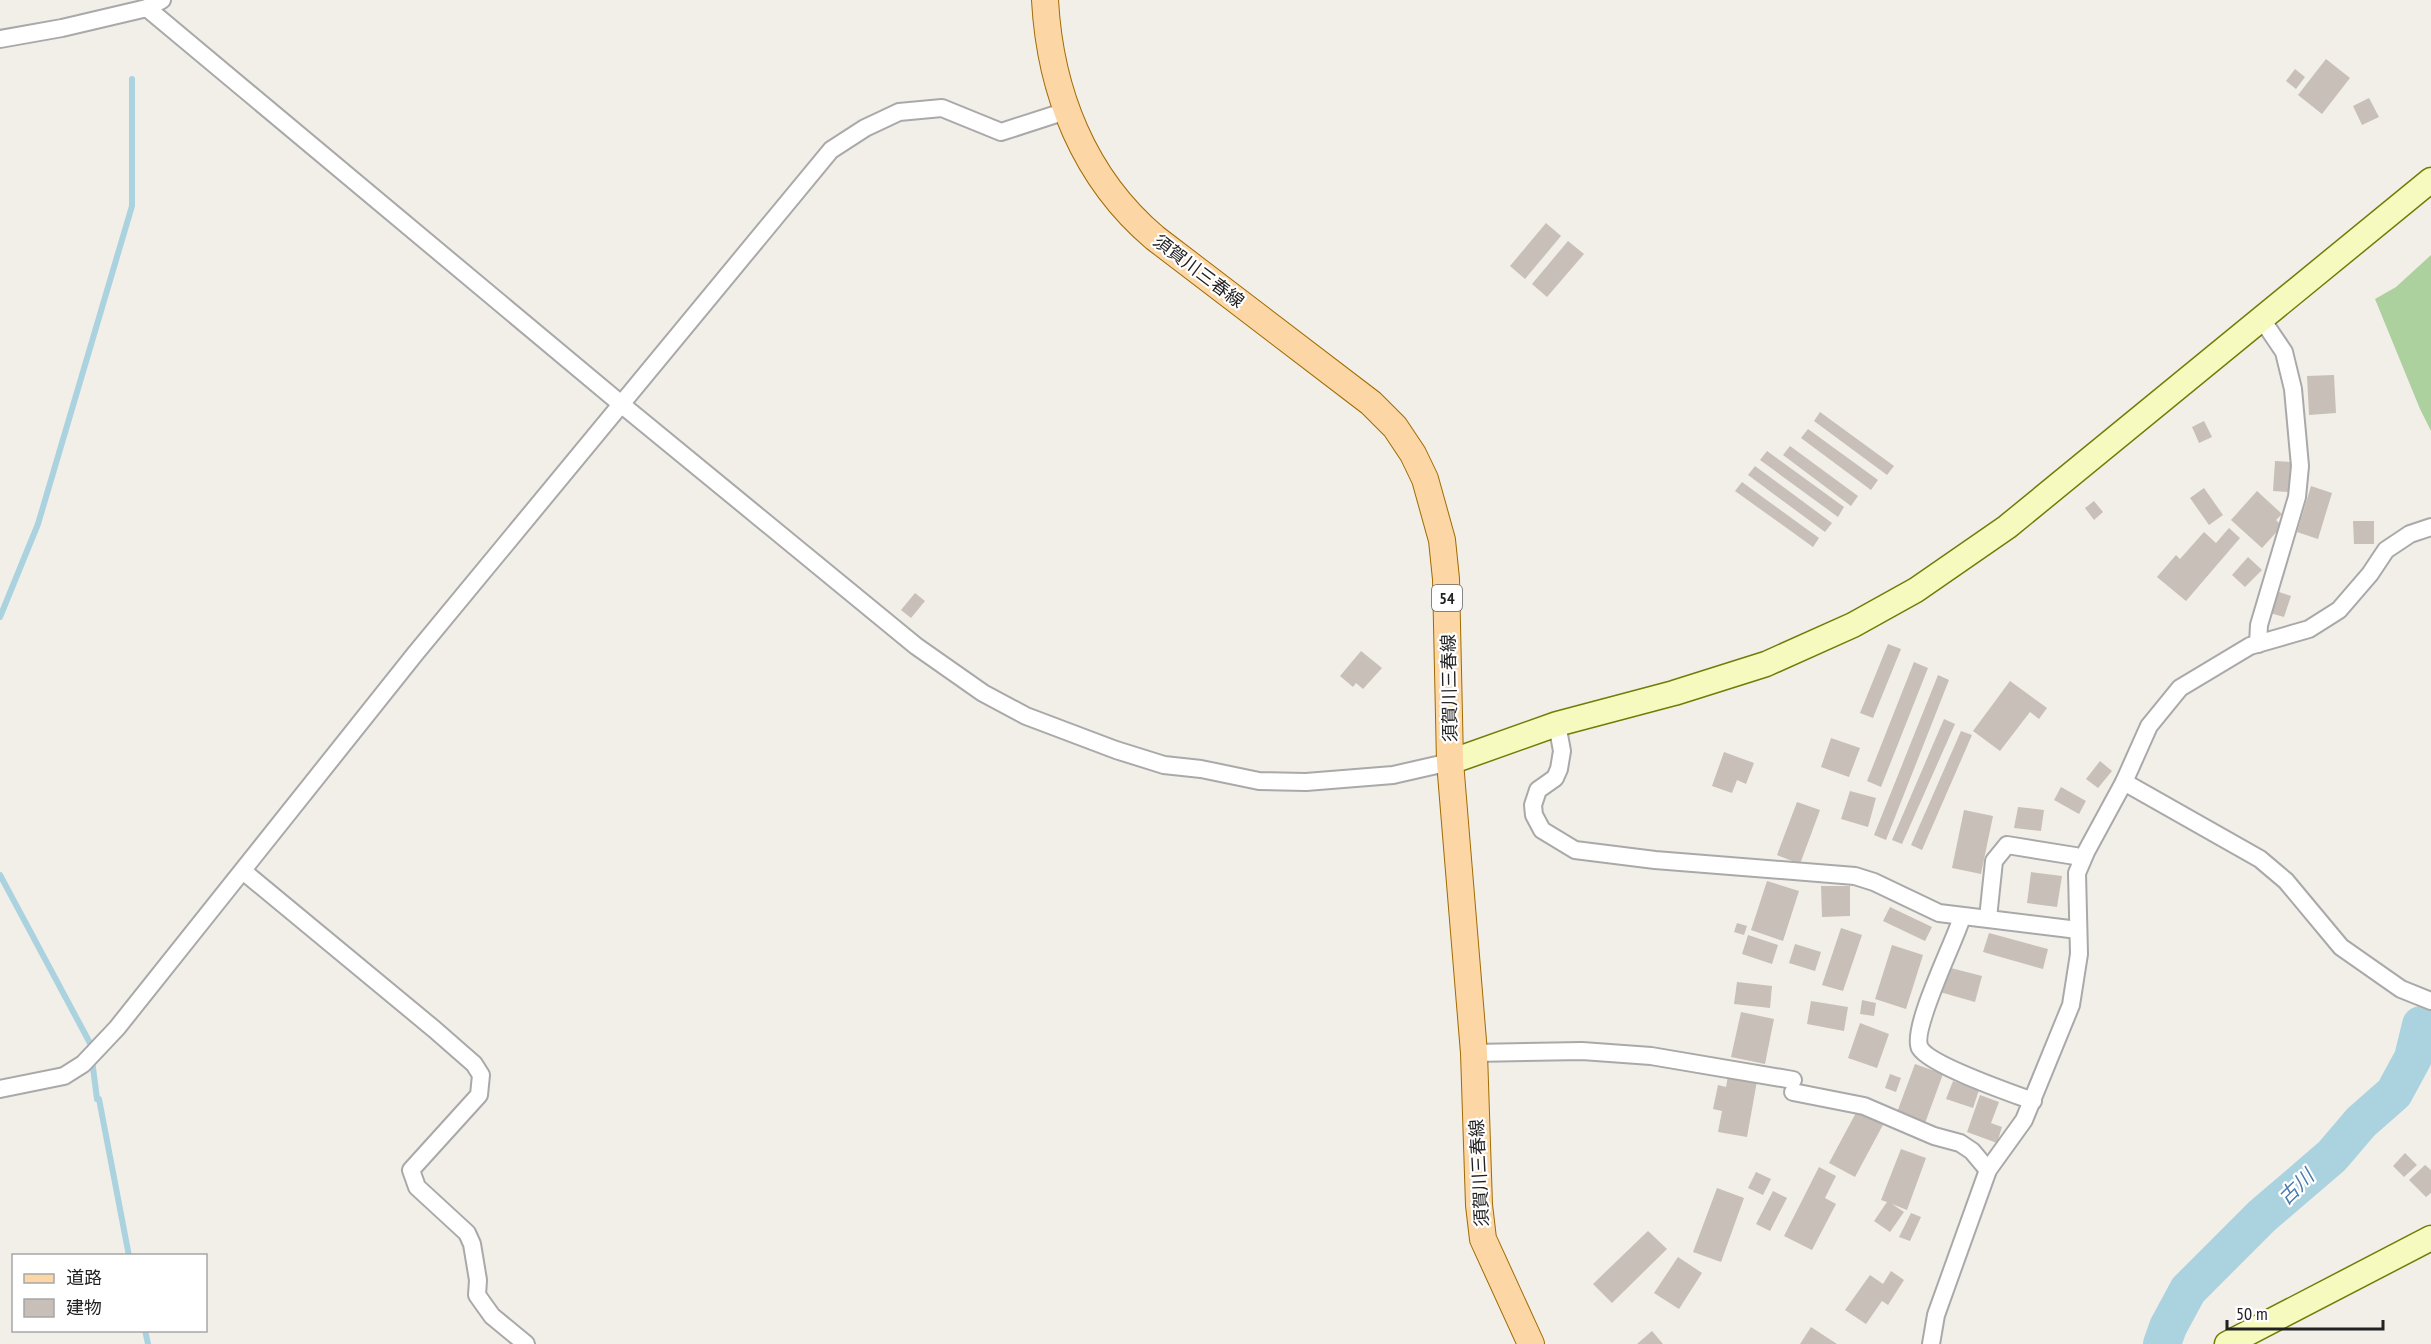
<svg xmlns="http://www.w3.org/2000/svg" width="2431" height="1344" font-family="'PT Sans Narrow','Noto Sans JP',sans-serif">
  <rect width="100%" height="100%" fill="#f2efe9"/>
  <!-- forest -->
  <polygon fill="#add19e" points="2431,255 2431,431 2420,409 2375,299 2396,287"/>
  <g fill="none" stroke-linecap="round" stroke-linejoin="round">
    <!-- stream -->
    <g stroke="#aad3df" stroke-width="6">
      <polyline points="0,617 38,524 132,206 132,79"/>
      <polyline points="0,875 91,1045 91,1050"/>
      <polyline points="92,1060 97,1099 99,1099 129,1256"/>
      <polyline points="145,1330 148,1344"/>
    </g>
    <!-- river -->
    <polyline stroke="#aad3df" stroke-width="38" points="2162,1344 2168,1327 2188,1290 2262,1216 2332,1156 2361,1122 2394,1093 2413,1058 2421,1025"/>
  </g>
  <!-- building -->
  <g fill="#c7bfb8">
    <polygon points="2326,59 2350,78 2322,114 2298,95"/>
    <polygon points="2295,69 2305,77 2296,89 2286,81"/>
    <polygon points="2369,98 2379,117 2362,125 2353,106"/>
    <polygon points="1546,223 1561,236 1525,279 1510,266"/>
    <polygon points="1568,241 1584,254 1547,297 1532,284"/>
    <polygon points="2334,375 2336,413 2309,415 2307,376"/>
    <polygon points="1820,412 1894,466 1887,475 1814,421"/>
    <polygon points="2204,421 2212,437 2199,443 2192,427"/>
    <polygon points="1808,429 1878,480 1871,490 1801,438"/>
    <polygon points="1790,446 1858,496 1851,506 1783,455"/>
    <polygon points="1767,451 1844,507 1838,517 1760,460"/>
    <polygon points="2275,461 2292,462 2290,492 2273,491"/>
    <polygon points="1755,466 1832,523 1825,532 1748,475"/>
    <polygon points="1742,482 1819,538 1813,547 1735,491"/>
    <polygon points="2311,486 2332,493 2318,539 2297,532"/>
    <polygon points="2204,488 2223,515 2209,525 2190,498"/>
    <polygon points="2257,491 2282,514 2276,520 2282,526 2262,548 2231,520"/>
    <polygon points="2094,501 2103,512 2094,520 2085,508"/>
    <polygon points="2353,521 2374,521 2374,544 2354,544"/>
    <polygon points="2229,528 2240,538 2186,601 2157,577 2176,555 2180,559 2204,532 2216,543"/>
    <polygon points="2248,557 2262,570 2245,587 2232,575"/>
    <polygon points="2276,591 2291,596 2284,617 2270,613"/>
    <polygon points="915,593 925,601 911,618 901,610"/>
    <polygon points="1888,644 1901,649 1873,718 1860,713"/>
    <polygon points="1361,651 1382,668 1363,689 1356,683 1353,687 1340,676"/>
    <polygon points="1914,662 1928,668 1881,787 1867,781"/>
    <polygon points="1938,675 1949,680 1886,840 1874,835"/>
    <polygon points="2010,681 2047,708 2039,719 2030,712 2000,751 1973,731"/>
    <polygon points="1944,719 1955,724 1902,844 1892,840"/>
    <polygon points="1961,731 1972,735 1922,850 1911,845"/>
    <polygon points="1831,738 1860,748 1849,777 1821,767"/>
    <polygon points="1724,752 1754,763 1746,784 1737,780 1732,793 1712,786"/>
    <polygon points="2100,761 2112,771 2098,788 2086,779"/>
    <polygon points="2061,787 2086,801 2079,814 2054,800"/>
    <polygon points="1850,791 1876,798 1868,827 1841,819"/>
    <polygon points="1797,802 1820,810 1800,864 1777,855"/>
    <polygon points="2018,807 2044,810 2041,831 2014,828"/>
    <polygon points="1964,810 1993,816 1981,874 1952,868"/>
    <polygon points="2031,872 2062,876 2057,907 2027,903"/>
    <polygon points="1767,881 1799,891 1783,941 1751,930"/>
    <polygon points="1821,886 1850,886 1850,916 1822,917"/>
    <polygon points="1890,907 1932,927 1925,941 1883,921"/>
    <polygon points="1737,923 1747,926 1744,935 1734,932"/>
    <polygon points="1841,928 1862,935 1843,991 1822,985"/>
    <polygon points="1989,933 2048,949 2043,969 1983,952"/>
    <polygon points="1748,935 1778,945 1772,964 1742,954"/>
    <polygon points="1795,944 1821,952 1815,971 1789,963"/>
    <polygon points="1892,945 1923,955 1906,1009 1875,999"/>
    <polygon points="1947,967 1982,976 1975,1002 1940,992"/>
    <polygon points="1737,982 1772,986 1770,1008 1734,1004"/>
    <polygon points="1862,1000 1876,1003 1874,1016 1860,1014"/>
    <polygon points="1811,1001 1848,1007 1844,1031 1807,1024"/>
    <polygon points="1741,1012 1774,1019 1765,1064 1731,1057"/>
    <polygon points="1860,1023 1889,1034 1877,1068 1848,1058"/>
    <polygon points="1915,1064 1943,1074 1924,1126 1896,1115"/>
    <polygon points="1890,1074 1901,1078 1896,1092 1885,1088"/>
    <polygon points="1728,1076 1757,1081 1747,1137 1718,1132 1722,1111 1713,1109 1718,1085 1726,1087"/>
    <polygon points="1953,1081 1979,1090 1973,1108 1946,1099"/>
    <polygon points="1980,1095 1999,1102 1991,1123 2002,1127 1997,1143 1967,1132"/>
    <polygon points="1858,1109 1884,1123 1855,1177 1829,1163"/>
    <polygon points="1901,1149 1926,1158 1907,1210 1892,1204 1904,1212 1890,1232 1874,1221 1887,1202 1881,1200"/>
    <polygon points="2405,1153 2417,1165 2404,1177 2393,1166"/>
    <polygon points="2425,1165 2431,1170 2431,1193 2426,1197 2409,1180"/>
    <polygon points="1819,1167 1836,1176 1825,1198 1836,1204 1812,1250 1784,1236"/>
    <polygon points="1756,1172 1771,1179 1763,1195 1748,1188"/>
    <polygon points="1717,1188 1744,1198 1721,1262 1693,1252"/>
    <polygon points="1773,1191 1787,1198 1770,1231 1756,1224"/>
    <polygon points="1911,1213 1921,1217 1910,1241 1899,1237"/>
    <polygon points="1648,1231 1667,1249 1612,1303 1593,1284"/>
    <polygon points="1678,1257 1702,1273 1679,1309 1654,1293"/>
    <polygon points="1891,1271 1904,1280 1888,1305 1882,1301 1866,1324 1845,1310 1870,1275 1883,1284"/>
    <polygon points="1811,1327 1837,1344 1800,1344"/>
    <polygon points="1652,1331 1663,1344 1637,1344"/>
  </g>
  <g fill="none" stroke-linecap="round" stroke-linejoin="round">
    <defs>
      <g id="street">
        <polyline points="147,8 621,404 916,646 983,693 1026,716 1116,750 1164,765 1201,769 1259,781 1306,782 1393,775 1450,762"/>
        <polyline points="0,39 62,28 147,8 162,0"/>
        <polyline points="2258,644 2259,625 2297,497 2300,466 2293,389 2284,352 2261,318"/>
        <polyline points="1557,724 1562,751 1559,769 1555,778 1538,790 1533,805 1534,815 1542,830 1575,850 1655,860 1855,876 1874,882 1939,913 2078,930"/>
        <polyline points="2124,782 2260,859 2286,881 2341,947 2401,989 2431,1001"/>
        <polyline points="243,871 434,1029 474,1064 481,1075 479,1095 411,1170 417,1187 467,1233 472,1244 478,1280 477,1295 492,1316 526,1344"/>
        <path d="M1962 917C1955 941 1910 1030 1920 1048 1930 1065 2011 1093 2033 1101"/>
        <polyline points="1988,918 1994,861 2007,845 2075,856 2082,860"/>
        <polyline points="1474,1053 1582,1051 1651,1056 1793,1080"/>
        <polyline points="0,1089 64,1076 83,1064 117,1028 415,654 831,150 865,128 899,112 942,108 1001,132 1066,111"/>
        <polyline points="1793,1092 1864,1106 1934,1136 1960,1143 1972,1151 1988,1170"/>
        <polyline points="1931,1344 1936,1315 1988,1170 2024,1120 2071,1005 2079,954 2077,873 2086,852 2124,782 2149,726 2180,688 2250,646 2309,629 2339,610 2370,574 2386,550 2410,534 2431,527"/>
      </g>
      <g id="secondary">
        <polyline points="1450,762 1557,724 1674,693 1766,664 1853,625 1916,590 2007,527 2431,180"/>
        <polyline points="2227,1344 2431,1238"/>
      </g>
      <path id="primary" d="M1045 0C1050 92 1084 178 1155 238L1371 403 1395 427 1413 454 1425 479 1442 540 1446 579 1450 762 1474 1053 1479 1205 1483 1239 1531 1344"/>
    </defs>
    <!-- street casing -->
    <use href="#street" stroke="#a9a9a9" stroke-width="20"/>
    <!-- secondary casing -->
    <use href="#secondary" stroke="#707d05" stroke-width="27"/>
    <!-- primary casing -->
    <use href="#primary" stroke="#a06b00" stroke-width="28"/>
    <!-- street -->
    <use href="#street" stroke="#fff" stroke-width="16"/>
    <!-- secondary -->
    <use href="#secondary" stroke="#f7fabf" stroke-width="24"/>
    <!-- primary -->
    <use href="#primary" stroke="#fcd6a4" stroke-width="26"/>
  </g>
  <g text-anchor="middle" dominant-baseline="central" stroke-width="4.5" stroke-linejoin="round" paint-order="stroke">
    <!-- shield labels -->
    <rect fill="#fff" stroke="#646464" stroke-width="1.5" x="1432" y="585" width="30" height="26" rx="4.5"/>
    <g font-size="16" font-weight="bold" fill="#222">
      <text x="1447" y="598">54</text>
    </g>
    <!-- street labels -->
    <g font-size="18" fill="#222" stroke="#fff">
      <text transform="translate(1199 271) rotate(37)">須賀川三春線</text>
      <text transform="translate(1449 688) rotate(-91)">須賀川三春線</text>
      <text transform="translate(1479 1173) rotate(-93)">須賀川三春線</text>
    </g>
    <!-- water labels -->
    <g font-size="20" font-style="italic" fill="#4a7aab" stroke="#fff">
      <text transform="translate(2296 1187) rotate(-44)">古川</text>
    </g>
  </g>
  <!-- legend -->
  <rect x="12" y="1254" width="195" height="78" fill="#ffffff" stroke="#a7a7a7" stroke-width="1.5"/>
  <rect x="24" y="1274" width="30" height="9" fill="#fcd6a4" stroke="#a7a7a7" stroke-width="1.5"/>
  <text x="66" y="1284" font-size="18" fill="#222222">道路</text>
  <rect x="24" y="1299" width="30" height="18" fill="#c7bfb8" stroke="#a7a7a7" stroke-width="1.5"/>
  <text x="66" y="1314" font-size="18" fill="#222222">建物</text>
  <!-- scale -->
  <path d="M2227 1320v9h156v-9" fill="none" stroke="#222222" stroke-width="3"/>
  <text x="2236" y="1320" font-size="18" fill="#222222" stroke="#ffffff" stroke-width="4.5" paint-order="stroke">50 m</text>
</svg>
